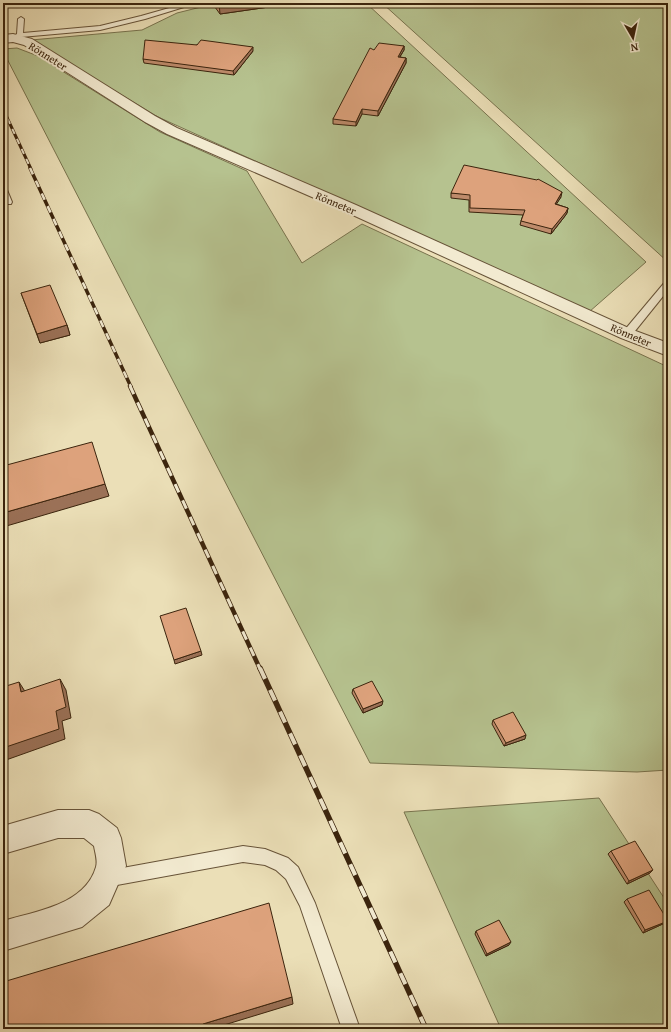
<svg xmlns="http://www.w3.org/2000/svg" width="671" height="1032" font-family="'Gentium Book Plus',serif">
  <rect width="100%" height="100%" fill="#ebdfb7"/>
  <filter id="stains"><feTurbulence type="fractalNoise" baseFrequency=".005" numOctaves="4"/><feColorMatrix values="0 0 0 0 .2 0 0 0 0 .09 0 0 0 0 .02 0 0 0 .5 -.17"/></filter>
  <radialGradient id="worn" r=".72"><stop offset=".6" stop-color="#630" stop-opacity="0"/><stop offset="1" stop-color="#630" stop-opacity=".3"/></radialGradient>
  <!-- green -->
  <g fill="#b6c28f" stroke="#78734e">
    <polygon points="217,3 366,3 646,262 589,312 158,117 31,40 142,30 177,13"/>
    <polygon points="382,3 668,3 668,262"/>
    <polygon points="17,48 38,56 160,132 247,171 302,263 362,224 668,367 668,770 637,772 370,763 3,51 3,49"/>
    <polygon points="599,798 668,904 668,1029 501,1029 404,812"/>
  </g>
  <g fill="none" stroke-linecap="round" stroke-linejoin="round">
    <defs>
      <g id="service">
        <polygon points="187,3 197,3 145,19 100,30 21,37 13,40 10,38 17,34 18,19 21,17 24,19 23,33 100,26 141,16"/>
        <polygon points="3,187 7,190 12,202 11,204 5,204 4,202"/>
        <polygon points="668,281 668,290 631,336 623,336 622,334 623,332 665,282"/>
        <polygon points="243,846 265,849 288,858 298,867 315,903 360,1029 342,1029 300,906 286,879 276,870 265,865 243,862 106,887 100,885 98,879 100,873 106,871"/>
      </g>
      <g id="minor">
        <polygon points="13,34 32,39 155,116 177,128 356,205 633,330 668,343 668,356 621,338 344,211 167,134 145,122 24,45 13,42 3,43 3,35"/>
        <path d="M58 810H89L99 814 117 828 121 838 126 866 109 905 82 927 3 951V921C36 911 85 905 96 867 98 861 95 852 94 846L84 838H58L3 854V826Z"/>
      </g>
    </defs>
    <!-- service casing -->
    <use href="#service" stroke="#675338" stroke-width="2"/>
    <!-- minor casing -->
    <use href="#minor" stroke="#675338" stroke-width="2"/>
    <!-- service -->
    <use href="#service" fill="#f2ead0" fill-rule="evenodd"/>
    <!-- minor -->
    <use href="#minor" fill="#f2ead0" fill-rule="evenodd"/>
    <defs>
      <polyline id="rail-far3" points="3,109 31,169"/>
      <polyline id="rail-far2" points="30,168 131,387"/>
      <polyline id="rail-far1" points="130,386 260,669"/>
      <polyline id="rail" points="260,668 426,1029"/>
    </defs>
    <!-- rail-far3 casing -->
    <use href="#rail-far3" stroke="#3b240d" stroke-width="3"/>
    <!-- rail-far2 casing -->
    <use href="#rail-far2" stroke="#3b240d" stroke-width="3.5"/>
    <!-- rail-far1 casing -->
    <use href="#rail-far1" stroke="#3b240d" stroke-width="4.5"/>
    <!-- rail casing -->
    <use href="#rail" stroke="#3b240d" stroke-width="5.5"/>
    <!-- rail-far3 -->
    <use href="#rail-far3" stroke="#f2ead0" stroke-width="2" stroke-dasharray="5.5" stroke-linecap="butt"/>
    <!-- rail-far2 -->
    <use href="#rail-far2" stroke="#f2ead0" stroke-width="2.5" stroke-dasharray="7" stroke-linecap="butt"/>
    <!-- rail-far1 -->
    <use href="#rail-far1" stroke="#f2ead0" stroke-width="3" stroke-dasharray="9" stroke-linecap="butt"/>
    <!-- rail -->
    <use href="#rail" stroke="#f2ead0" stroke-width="4" stroke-dasharray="12" stroke-linecap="butt"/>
  </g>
  <!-- wall -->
  <g fill="#be8b6b" stroke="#3b240d">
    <polygon points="212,3 290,3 290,4 220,14"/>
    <polygon points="197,45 253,51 234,75 144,63 143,59"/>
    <polygon points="404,46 404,50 400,57 406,58 406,63 378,116 362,114 356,126 333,124 333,119 374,50"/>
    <polygon points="451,193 561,197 556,204 568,208 567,213 565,216 551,234 520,225 521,221 523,215 469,212 469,200 451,198"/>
    <polygon points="21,293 67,325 70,335 40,343"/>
    <polygon points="353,689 382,705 363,713 352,693"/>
    <polygon points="493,720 525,739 504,746 492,724"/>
    <polygon points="611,851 650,873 627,884 608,854"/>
    <polygon points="627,899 665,923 643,933 624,902"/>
    <polygon points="476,931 509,945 486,956 475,934"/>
  </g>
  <!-- shaded-wall -->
  <g fill="#9b7157" stroke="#3b240d">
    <polygon points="219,3 290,3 290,4 220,14"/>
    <polygon points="404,46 404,50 397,61 398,57"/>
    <polygon points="253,47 253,51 234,75 233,71"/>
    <polygon points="406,58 406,63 378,116 378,111"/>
    <polygon points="362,109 362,114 356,126 356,122"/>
    <polygon points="562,192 561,197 554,208 555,204"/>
    <polygon points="568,208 567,213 565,216 551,234 552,229"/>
    <polygon points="67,325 70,335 40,343 37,334"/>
    <polygon points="105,484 109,496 3,527 3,513"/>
    <polygon points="201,651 202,655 175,664 174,660"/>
    <polygon points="60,679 66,690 71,718 62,721 65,739 6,760 3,756 3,748 56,711"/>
    <polygon points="19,682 26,693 21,692"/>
    <polygon points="383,701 382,705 363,713 363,709"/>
    <polygon points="526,735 525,739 504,746 506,743"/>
    <polygon points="653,870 650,873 627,884 629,881"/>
    <polygon points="668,921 665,923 643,933 645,930"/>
    <polygon points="511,942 509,945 486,956 487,954"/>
    <polygon points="292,997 293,1004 211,1029 199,1029 203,1024"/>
  </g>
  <!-- building -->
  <g fill="#dda27c" stroke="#3b240d">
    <polygon points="145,40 197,45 201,40 253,47 233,71 143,59"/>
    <polygon points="379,43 404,46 398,57 406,58 378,111 362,109 356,122 333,119 370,48 374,50"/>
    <polygon points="464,165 537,180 538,179 562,192 555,204 568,208 566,212 552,229 521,221 525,210 470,208 470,195 451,193"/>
    <polygon points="50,285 67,325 37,334 21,293"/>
    <polygon points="92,442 105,484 3,513 3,466"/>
    <polygon points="186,608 201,651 174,660 160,616"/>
    <polygon points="60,679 66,707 56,711 59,729 3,748 3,687 19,682 21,692"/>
    <polygon points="372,681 383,701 363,709 353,689"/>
    <polygon points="513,712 526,735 506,743 493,720"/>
    <polygon points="635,841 653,870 629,881 611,851"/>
    <polygon points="649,890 668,921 645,930 627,899"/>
    <polygon points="269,903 292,997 203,1024 204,1027 199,1028 199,1029 3,1029 3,982"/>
    <polygon points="499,920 511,942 487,954 476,931"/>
  </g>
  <g text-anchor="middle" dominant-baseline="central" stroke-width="4" stroke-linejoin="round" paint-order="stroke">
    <!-- far-street labels -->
    <g font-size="11" fill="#3b240d" stroke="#f2ead0">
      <text transform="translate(48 56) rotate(32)">Rönneter</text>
      <text transform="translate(336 203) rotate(23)">Rönneter</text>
      <text transform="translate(631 335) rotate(23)">Rönneter</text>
    </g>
  </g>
  <!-- margin -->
  <rect width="671" height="1032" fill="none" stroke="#ebdfb7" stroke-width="16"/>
  <rect x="4" y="4" width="663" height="1024" fill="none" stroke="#3b240d" stroke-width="2"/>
  <rect x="8" y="8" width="655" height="1016" fill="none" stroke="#3b240d"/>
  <!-- north arrow -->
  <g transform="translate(633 38) rotate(171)" stroke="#f2ead0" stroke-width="3" paint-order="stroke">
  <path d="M0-3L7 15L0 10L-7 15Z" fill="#3b240d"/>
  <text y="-6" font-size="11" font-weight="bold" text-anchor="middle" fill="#3b240d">N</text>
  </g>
  <rect width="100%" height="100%" filter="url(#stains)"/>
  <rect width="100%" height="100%" fill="url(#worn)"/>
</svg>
